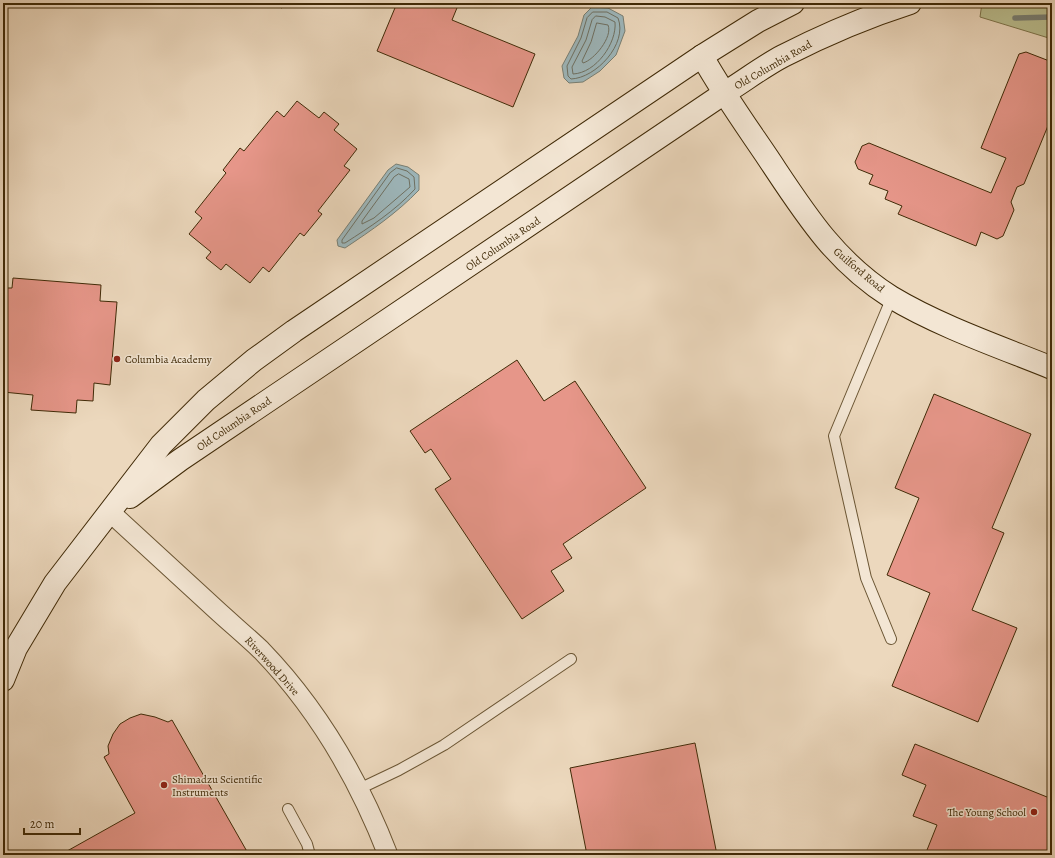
<svg xmlns="http://www.w3.org/2000/svg" width="1055" height="858" font-family="Alegreya,serif">
  <rect width="100%" height="100%" fill="#ecd8bd"/>
  <filter id="stains"><feTurbulence type="fractalNoise" baseFrequency=".005" numOctaves="4"/><feColorMatrix values="0 0 0 0 .2 0 0 0 0 .09 0 0 0 0 .02 0 0 0 .5 -.17"/></filter>
  <radialGradient id="worn" r=".72"><stop offset=".6" stop-color="#630" stop-opacity="0"/><stop offset="1" stop-color="#630" stop-opacity=".3"/></radialGradient>
  <!-- green -->
  <polygon fill="#babe8f" stroke="#7d744b" points="982,3 1052,3 1052,39 980,17"/>
  <!-- water -->
  <g fill="#9db7bc" stroke="#787f74">
    <polygon points="592,7 608,8 623,16 625,31 616,55 600,71 583,82 569,83 564,78 562,66 578,36 584,15"/>
    <path d="M396 164 408 167 419 175V190C397 213 372 230 345 248L338 246 337 240 388 170Z"/>
  </g>
  <g fill="none" stroke-linecap="round" stroke-linejoin="round">
    <!-- shore -->
    <g stroke="#6e7062" stroke-width="1">
      <path d="M593 12H607L618 18C628 44 596 78 571 79L568 76 567 66 581 38 587 18Z"/>
      <path d="M596 16 605 17 615 22C617 43 596 73 573 74L572 67 586 40 592 20Z"/>
      <path d="M597 23 608 25C613 37 594 60 583 63L582 61 591 42Z"/>
      <path d="M397 168 407 171 414 177 415 189C395 211 370 227 345 243H342V240L390 173Z"/>
      <polygon points="399,174 409,179 410,187 374,218 362,224 362,221 394,177"/>
    </g>
    <!-- stream -->
    <polyline stroke="#787f74" stroke-width="5.5" points="1015,18 1052,17"/>
  </g>
  <!-- building -->
  <g fill="#e69689" stroke="#402a07">
    <polygon points="268,3 284,3 282,8"/>
    <polygon points="397,3 459,3 452,20 535,54 513,107 377,51"/>
    <polygon points="1026,52 1052,62 1052,116 1024,184 1017,187 1011,202 1014,210 1003,236 997,239 981,232 976,246 898,214 902,206 885,199 888,191 869,184 873,175 858,169 855,162 862,146 869,143 991,193 1006,158 981,148 1019,54"/>
    <polygon points="297,101 319,118 324,112 339,124 334,130 357,149 344,166 350,170 318,211 322,214 304,236 300,233 269,272 263,267 250,283 226,264 221,270 206,258 211,252 189,234 202,218 195,212 226,173 223,170 240,148 244,151 277,111 284,117"/>
    <polygon points="13,278 101,285 100,301 117,302 110,385 94,383 93,401 77,400 76,413 31,410 33,395 3,392 3,288 12,288"/>
    <polygon points="517,360 544,401 575,381 646,488 563,544 572,558 551,571 564,591 522,619 435,489 451,479 431,449 425,453 410,431"/>
    <polygon points="934,394 1031,434 992,528 1004,533 972,610 1017,628 978,722 892,686 930,593 887,575 919,498 895,488"/>
    <polygon points="141,714 155,717 168,722 172,720 249,855 60,855 135,813 104,757 109,754 108,746 113,734 120,724 130,718"/>
    <polygon points="695,743 717,855 587,855 570,768"/>
    <polygon points="915,744 1052,799 1052,855 925,855 937,825 913,816 926,785 902,775"/>
  </g>
  <g fill="none" stroke-linecap="round" stroke-linejoin="round">
    <defs>
      <g id="lane">
        <polyline points="891,639 866,578 834,436 892,297"/>
        <polyline points="359,789 399,770 444,745 571,659"/>
        <polyline points="288,809 307,844 310,855"/>
      </g>
      <path id="street" d="M111 513C144 543 176 573 209 603 226 619 244 634 261 650 317 708 359 780 388 855"/>
      <g id="secondary">
        <path d="M702 56C722 92 745 124 768 158 804 212 834 261 891 297 939 326 1000 347 1052 368"/>
        <path d="M130 497 180 460 723 94C743 82 762 67 783 56 824 35 866 17 910 3"/>
        <polyline points="3,680 16,648 55,583 161,445 206,400 254,360 294,331 702,56 758,21 793,3"/>
      </g>
    </defs>
    <!-- lane casing -->
    <use href="#lane" stroke="#6b5634" stroke-width="12"/>
    <!-- street casing -->
    <use href="#street" stroke="#6b5634" stroke-width="21"/>
    <!-- secondary casing -->
    <use href="#secondary" stroke="#402a07" stroke-width="24"/>
    <!-- lane -->
    <use href="#lane" stroke="#f3e6d4" stroke-width="10"/>
    <!-- street -->
    <use href="#street" stroke="#f3e6d4" stroke-width="19"/>
    <!-- secondary -->
    <use href="#secondary" stroke="#f3e6d4" stroke-width="22"/>
  </g>
  <!-- markers -->
  <g fill="#8f2418" stroke="#f3e6d4" stroke-width="1.5">
    <circle cx="117" cy="359" r="4"/>
    <circle cx="164" cy="785" r="4"/>
    <circle cx="1034" cy="812" r="4"/>
  </g>
  <g text-anchor="middle" dominant-baseline="central" stroke-width="3" stroke-linejoin="round" paint-order="stroke">
    <!-- street labels -->
    <g font-size="11" fill="#402a07" stroke="#f3e6d4">
      <text transform="translate(773 65) rotate(-30)">Old Columbia Road</text>
      <text transform="translate(503 244) rotate(-34)">Old Columbia Road</text>
      <text transform="translate(859 270) rotate(40)">Guilford Road</text>
      <text transform="translate(234 424) rotate(-34)">Old Columbia Road</text>
      <text transform="translate(272 666) rotate(48)">Riverwood Drive</text>
    </g>
    <!-- poi labels -->
    <g font-size="11" fill="#402a07" stroke="#f3e6d4" text-anchor="start">
      <text x="125" y="359">Columbia Academy</text>
      <text x="172" y="779">Shimadzu Scientific<tspan x="172" dy="13">Instruments</tspan></text>
      <text x="1026" y="812" text-anchor="end">The Young School</text>
    </g>
  </g>
  <!-- margin -->
  <rect width="1055" height="858" fill="none" stroke="#ecd8bd" stroke-width="16"/>
  <rect x="4" y="4" width="1047" height="850" fill="none" stroke="#402a07" stroke-width="2"/>
  <rect x="8" y="8" width="1039" height="842" fill="none" stroke="#402a07"/>
  <!-- scale -->
  <path d="M24 828v6h56v-6" fill="none" stroke="#402a07" stroke-width="2"/>
  <text x="30" y="828" font-size="12" fill="#402a07" stroke="#f3e6d4" stroke-width="3" paint-order="stroke">20 m</text>
  <rect width="100%" height="100%" filter="url(#stains)"/>
  <rect width="100%" height="100%" fill="url(#worn)"/>
</svg>
